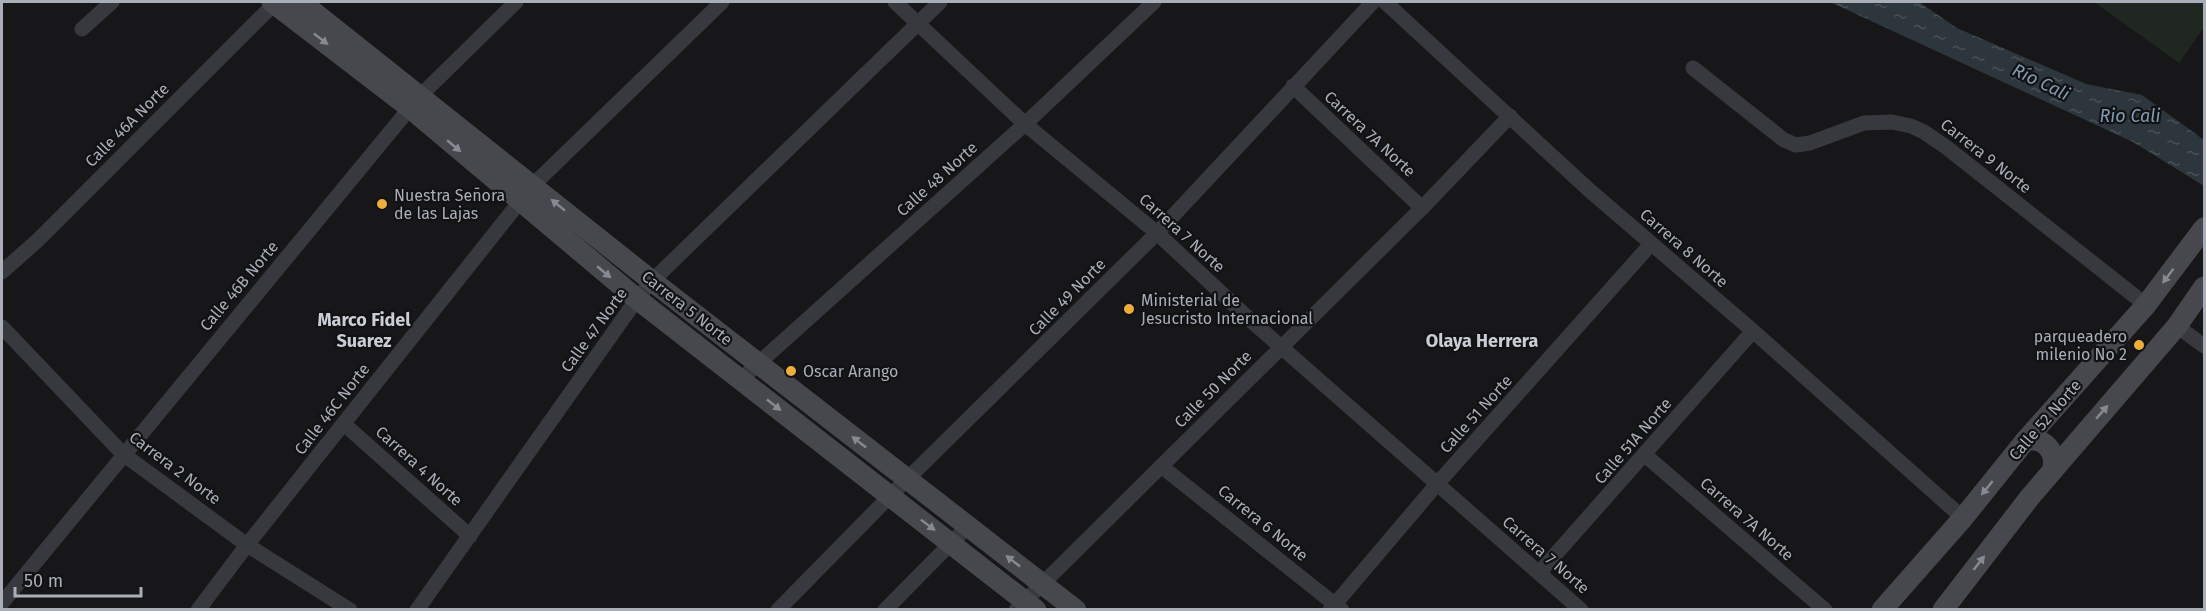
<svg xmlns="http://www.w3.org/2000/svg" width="2206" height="611" font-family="'Fira Sans',sans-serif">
  <defs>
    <pattern id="water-ripples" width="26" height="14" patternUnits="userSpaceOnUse" patternTransform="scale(1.5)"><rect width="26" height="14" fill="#2d363c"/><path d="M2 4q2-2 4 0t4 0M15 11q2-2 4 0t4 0" fill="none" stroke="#495156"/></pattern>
  </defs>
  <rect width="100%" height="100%" fill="#171719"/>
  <!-- pitch -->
  <polygon fill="#1f2720" points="2094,2 2204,2 2204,27 2179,63"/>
  <!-- water -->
  <polygon fill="url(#water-ripples)" points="1830,2 1919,2 1957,28 2086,84 2142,95 2204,140 2204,186 2133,142"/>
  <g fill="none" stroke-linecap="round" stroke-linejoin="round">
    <!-- street -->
    <g stroke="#38393e" stroke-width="15">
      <polyline points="895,2 1025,124 1157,233 1247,317 1581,610"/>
      <polyline points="1385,2 1588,189 1753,331 1963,518"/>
      <polyline points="82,29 112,2"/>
      <polyline points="1693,68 1784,140 1796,145 1810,143 1864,123 1892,122 1911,126 1924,132 1946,147 2146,305"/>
      <polyline points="1293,86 1422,208"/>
      <polyline points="2,272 38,240 276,2"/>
      <polyline points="2177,326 2204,346"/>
      <polyline points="2,327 123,454 247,545 350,610"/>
      <polyline points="741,379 1025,124 1154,2"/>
      <polyline points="344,424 470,536"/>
      <polyline points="1645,455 1825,610"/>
      <polyline points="1161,466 1342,610"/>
      <polyline points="1539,573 1753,331"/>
      <polyline points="2,603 419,97 516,2"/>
      <polyline points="198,610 247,545 533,185 722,2"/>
      <polyline points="417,610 637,299 652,281 940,2"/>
      <polyline points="778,610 890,496 1157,233 1373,2"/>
      <polyline points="885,610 968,526"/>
      <polyline points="1016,610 1422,208 1510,116"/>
      <polyline points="1330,610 1437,484 1651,244"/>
    </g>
    <!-- secondary -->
    <g stroke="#46484d" stroke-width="21">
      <polyline points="272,2 410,108 637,299 1036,610"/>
      <polyline points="301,2 652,281 1076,610"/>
      <path d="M2025 441C2044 436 2058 452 2052 471"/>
      <polyline points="1882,610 1963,518 2025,441 2146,305 2204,228"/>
      <polyline points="1943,610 2030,497 2177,326 2204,287"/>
    </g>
  </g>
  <!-- one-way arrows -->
  <defs><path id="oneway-solid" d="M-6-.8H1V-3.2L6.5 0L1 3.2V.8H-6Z" transform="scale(1.5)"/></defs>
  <g fill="#868a93">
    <use href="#oneway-solid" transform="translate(321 39) rotate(38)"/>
    <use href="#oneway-solid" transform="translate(454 146) rotate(40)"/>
    <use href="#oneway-solid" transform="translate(558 205) rotate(-141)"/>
    <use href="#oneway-solid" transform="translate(604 272) rotate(40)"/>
    <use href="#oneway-solid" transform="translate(2168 276) rotate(127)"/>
    <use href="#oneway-solid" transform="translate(774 405) rotate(38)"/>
    <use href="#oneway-solid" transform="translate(2102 412) rotate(-49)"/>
    <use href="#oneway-solid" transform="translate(859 442) rotate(-142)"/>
    <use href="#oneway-solid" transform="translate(1987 488) rotate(129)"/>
    <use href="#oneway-solid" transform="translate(928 525) rotate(37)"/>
    <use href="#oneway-solid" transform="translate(1013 561) rotate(-142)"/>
    <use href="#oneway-solid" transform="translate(1979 563) rotate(-52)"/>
  </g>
  <!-- markers -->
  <g fill="#ecad3b" stroke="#121214" stroke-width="2">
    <circle cx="382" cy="204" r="6"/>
    <circle cx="1129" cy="309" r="6"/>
    <circle cx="2139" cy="345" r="6"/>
    <circle cx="791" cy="371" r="6"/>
  </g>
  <g text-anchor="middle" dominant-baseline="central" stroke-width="4.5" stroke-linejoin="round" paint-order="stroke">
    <!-- street labels -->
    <g font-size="16" fill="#a9aeb8" stroke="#121214">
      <text transform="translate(127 125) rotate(-45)">Calle 46A Norte</text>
      <text transform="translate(1370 134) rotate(43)">Carrera 7A Norte</text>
      <text transform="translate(1986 156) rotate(38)">Carrera 9 Norte</text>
      <text transform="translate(937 179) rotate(-42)">Calle 48 Norte</text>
      <text transform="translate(1182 233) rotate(42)">Carrera 7 Norte</text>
      <text transform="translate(1684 248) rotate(41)">Carrera 8 Norte</text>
      <text transform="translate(239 286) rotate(-50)">Calle 46B Norte</text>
      <text transform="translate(1067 297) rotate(-45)">Calle 49 Norte</text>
      <text transform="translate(687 308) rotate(38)">Carrera 5 Norte</text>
      <text transform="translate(594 330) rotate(-54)">Calle 47 Norte</text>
      <text transform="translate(1213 389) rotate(-45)">Calle 50 Norte</text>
      <text transform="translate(332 409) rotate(-52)">Calle 46C Norte</text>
      <text transform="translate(1476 414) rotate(-48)">Calle 51 Norte</text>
      <text transform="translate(2045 420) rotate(-49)">Calle 52 Norte</text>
      <text transform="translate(1633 441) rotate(-49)">Calle 51A Norte</text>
      <text transform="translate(419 466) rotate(42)">Carrera 4 Norte</text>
      <text transform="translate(175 468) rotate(37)">Carrera 2 Norte</text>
      <text transform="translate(1747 519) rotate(41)">Carrera 7A Norte</text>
      <text transform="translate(1263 523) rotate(39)">Carrera 6 Norte</text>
      <text transform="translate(1546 555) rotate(41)">Carrera 7 Norte</text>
    </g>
    <!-- poi labels -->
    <g font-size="16" fill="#a9aeb8" stroke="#121214" text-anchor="start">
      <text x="394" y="195">Nuestra Señora<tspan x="394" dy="18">de las Lajas</tspan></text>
      <text x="1141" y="300">Ministerial de<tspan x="1141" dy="18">Jesucristo Internacional</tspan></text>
      <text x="2127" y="336" text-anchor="end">parqueadero<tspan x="2127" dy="18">milenio No 2</tspan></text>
      <text x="803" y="371">Oscar Arango</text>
    </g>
    <!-- water labels -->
    <g font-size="18" font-style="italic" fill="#819cb2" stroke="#121214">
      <text transform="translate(2041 82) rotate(26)">Río Cali</text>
      <text x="2130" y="116">Rio Cali</text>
    </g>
    <!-- neighbourhood labels -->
    <g font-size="18" font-weight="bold" fill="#cacdd4" stroke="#121214">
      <text x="364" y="320">Marco Fidel<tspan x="364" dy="21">Suarez</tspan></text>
      <text x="1482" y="341">Olaya Herrera</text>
    </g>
  </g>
  <!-- border -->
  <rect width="2206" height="611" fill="none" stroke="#a9aeb8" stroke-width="6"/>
  <!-- scale -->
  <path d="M15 587v9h126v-9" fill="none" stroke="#a9aeb8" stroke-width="3"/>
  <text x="24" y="587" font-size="18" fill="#a9aeb8" stroke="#121214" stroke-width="4.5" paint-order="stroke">50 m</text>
</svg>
